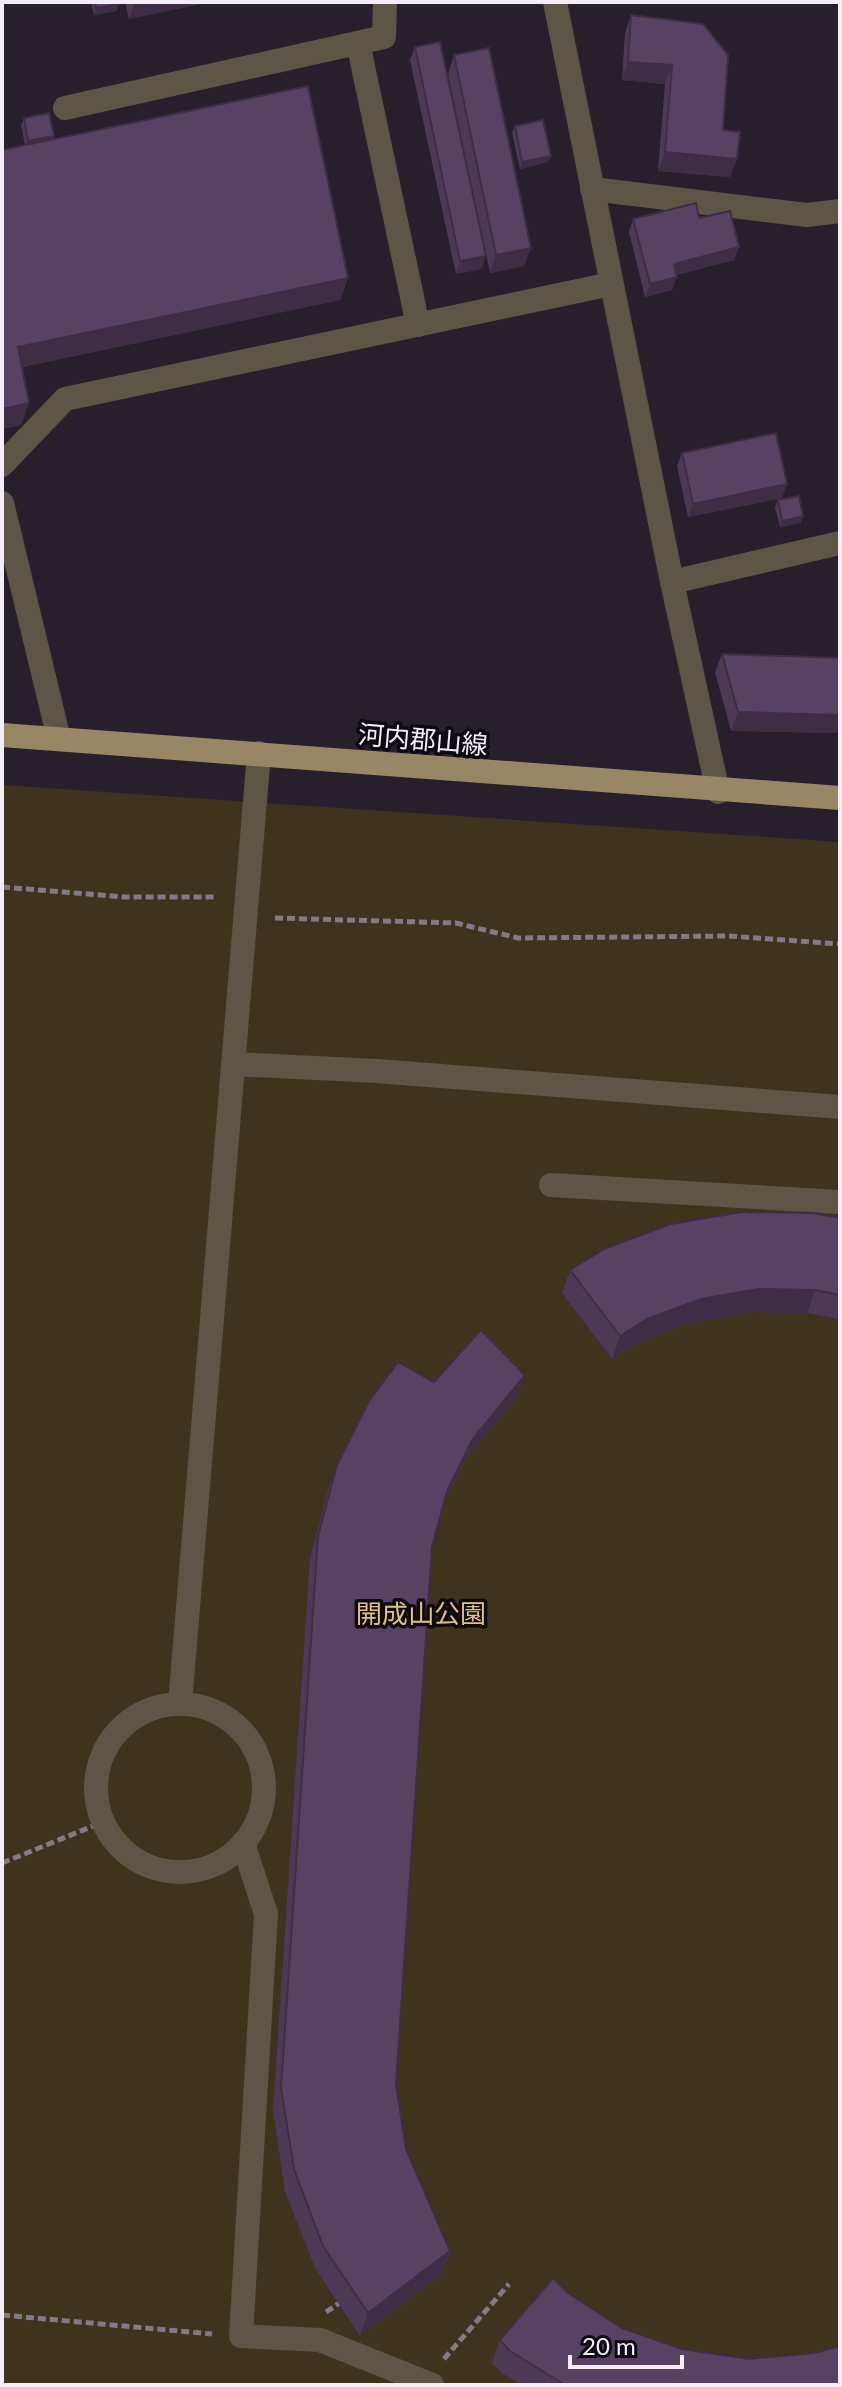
<svg xmlns="http://www.w3.org/2000/svg" width="842" height="2387" font-family="Lato,'Noto Sans JP',sans-serif">
  <rect width="100%" height="100%" fill="#281f2d"/>
  <!-- green -->
  <polygon fill="#3e331c" points="2,785 840,842 840,2385 2,2385"/>
  <g fill="none" stroke-linecap="round" stroke-linejoin="round">
    <!-- path -->
    <g stroke="#827a87" stroke-width="5" stroke-dasharray="8 4" stroke-linecap="butt">
      <polyline points="2,887 124,897 216,897"/>
      <polyline points="275,918 456,923 518,938 729,936 840,944"/>
      <polyline points="2,1863 103,1822"/>
      <polyline points="326,2312 344,2300"/>
      <polyline points="2,2315 212,2334"/>
      <polyline points="444,2359 509,2284"/>
    </g>
    <!-- minor -->
    <g stroke="#5d5545" stroke-width="24">
      <polyline points="555,2 672,582 718,792"/>
      <polyline points="358,43 418,325"/>
      <polyline points="65,108 384,37 385,2"/>
      <polyline points="592,189 807,215 840,211"/>
      <polyline points="2,465 65,399 611,284"/>
      <polyline points="2,503 59,739"/>
      <polyline points="672,582 840,543"/>
      <polyline points="233,1064 377,1071 840,1107"/>
      <polyline points="551,1185 840,1202"/>
      <polyline points="180,1704 259,753"/>
      <circle cx="180" cy="1788" r="84"/>
      <polyline points="243,1843 266,1914 241,2336 320,2340 432,2385"/>
    </g>
    <!-- major -->
    <polyline stroke="#978765" stroke-width="24" points="2,735 840,798"/>
  </g>
  <!-- wall -->
  <g fill="#4b3955">
    <polygon points="91,2 119,2 117,11 94,15"/>
    <polygon points="125,2 210,2 129,19"/>
    <polygon points="631,15 723,130 730,177 658,171 665,84 622,80 625,33"/>
    <polygon points="415,47 486,256 481,269 456,274 410,60"/>
    <polygon points="454,55 524,266 490,273 448,74"/>
    <polygon points="24,118 54,136 53,139 348,278 340,300 22,367 21,425 2,429 2,150 25,145 21,125"/>
    <polygon points="515,126 548,162 520,169 512,133"/>
    <polygon points="699,218 739,247 734,260 676,275 672,290 645,297 629,232 633,219"/>
    <polygon points="682,453 782,498 688,517 677,466"/>
    <polygon points="778,500 801,523 780,527 775,507"/>
    <polygon points="722,654 840,658 840,733 731,731 715,672"/>
    <polygon points="840,1218 840,1319 807,1313 750,1312 693,1322 639,1342 612,1359 562,1293 570,1270"/>
    <polygon points="525,1375 517,1397 464,1462 444,1504 432,1547 396,2084 406,2149 450,2251 442,2274 360,2336 315,2268 285,2192 273,2110 310,1558 329,1487 337,1465 434,1382"/>
    <polygon points="568,2293 622,2328 682,2349 840,2385 521,2385 502,2373 492,2363 500,2340"/>
  </g>
  <!-- shaded-wall -->
  <g fill="#3d2e45">
    <polygon points="135,2 210,2 129,19"/>
    <polygon points="119,4 117,11 94,15 96,8"/>
    <polygon points="628,62 672,65 665,84 622,80"/>
    <polygon points="54,136 52,143 26,148 28,141"/>
    <polygon points="665,152 737,159 730,177 658,171"/>
    <polygon points="551,156 548,162 520,169 522,162"/>
    <polygon points="739,247 734,260 669,277 674,264"/>
    <polygon points="531,248 524,266 490,273 496,255"/>
    <polygon points="486,256 481,269 456,274 460,261"/>
    <polygon points="677,277 672,290 645,297 650,284"/>
    <polygon points="348,278 340,300 10,369 18,347"/>
    <polygon points="29,403 21,425 2,429 2,409"/>
    <polygon points="787,484 782,498 688,517 693,504"/>
    <polygon points="803,516 801,523 780,527 782,521"/>
    <polygon points="738,712 840,715 840,733 731,731"/>
    <polygon points="758,1289 815,1290 807,1313 750,1312 693,1322 639,1342 612,1359 620,1336 647,1319 701,1299"/>
    <polygon points="525,1375 517,1397 464,1462 439,1513 447,1491 472,1440"/>
    <polygon points="450,2251 442,2274 360,2336 368,2313"/>
  </g>
  <!-- building -->
  <g fill="#574263" stroke="#3d2e45" stroke-width="2">
    <polygon points="95,2 119,2 119,4 96,8"/>
    <polygon points="631,15 703,24 728,55 723,130 740,132 737,159 665,152 672,65 628,62"/>
    <polygon points="440,42 486,256 460,261 415,47"/>
    <polygon points="489,48 531,248 496,255 454,55"/>
    <polygon points="308,86 348,278 18,347 29,403 2,409 2,150"/>
    <polygon points="49,113 54,136 28,141 24,118"/>
    <polygon points="543,120 551,156 522,162 515,126"/>
    <polygon points="696,203 699,218 730,211 739,247 674,264 677,277 650,284 633,219"/>
    <polygon points="776,433 787,484 693,504 682,453"/>
    <polygon points="799,496 803,516 782,521 778,500"/>
    <polygon points="722,654 840,658 840,715 738,712"/>
    <polygon points="742,1212 813,1213 840,1218 840,1295 815,1290 758,1289 701,1299 647,1319 620,1336 570,1270 604,1249 671,1224"/>
    <polygon points="481,1330 525,1375 472,1440 447,1491 432,1547 396,2084 406,2149 450,2251 368,2313 323,2246 294,2169 281,2088 318,1536 337,1465 369,1401 398,1362 434,1382"/>
    <polygon points="553,2278 568,2293 622,2328 682,2349 749,2359 814,2353 840,2346 840,2385 565,2385 510,2351 500,2340"/>
  </g>
  <g text-anchor="middle" dominant-baseline="central" stroke-width="7" stroke-linejoin="round" paint-order="stroke">
    <!-- street labels -->
    <g font-size="26" fill="#f3edf7" stroke="#0e0a11">
      <text transform="translate(423 739) rotate(5)">河内郡山線</text>
    </g>
    <!-- park labels -->
    <g font-size="26" fill="#e0c180" stroke="#0e0a11">
      <text x="421" y="1613">開成山公園</text>
    </g>
  </g>
  <!-- border -->
  <rect width="842" height="2387" fill="none" stroke="#f3edf7" stroke-width="8"/>
  <!-- scale -->
  <path d="M570 2355v12h112v-12" fill="none" stroke="#f3edf7" stroke-width="4"/>
  <text x="582" y="2355" font-size="24" fill="#f3edf7" stroke="#0e0a11" stroke-width="6" paint-order="stroke">20 m</text>
</svg>
